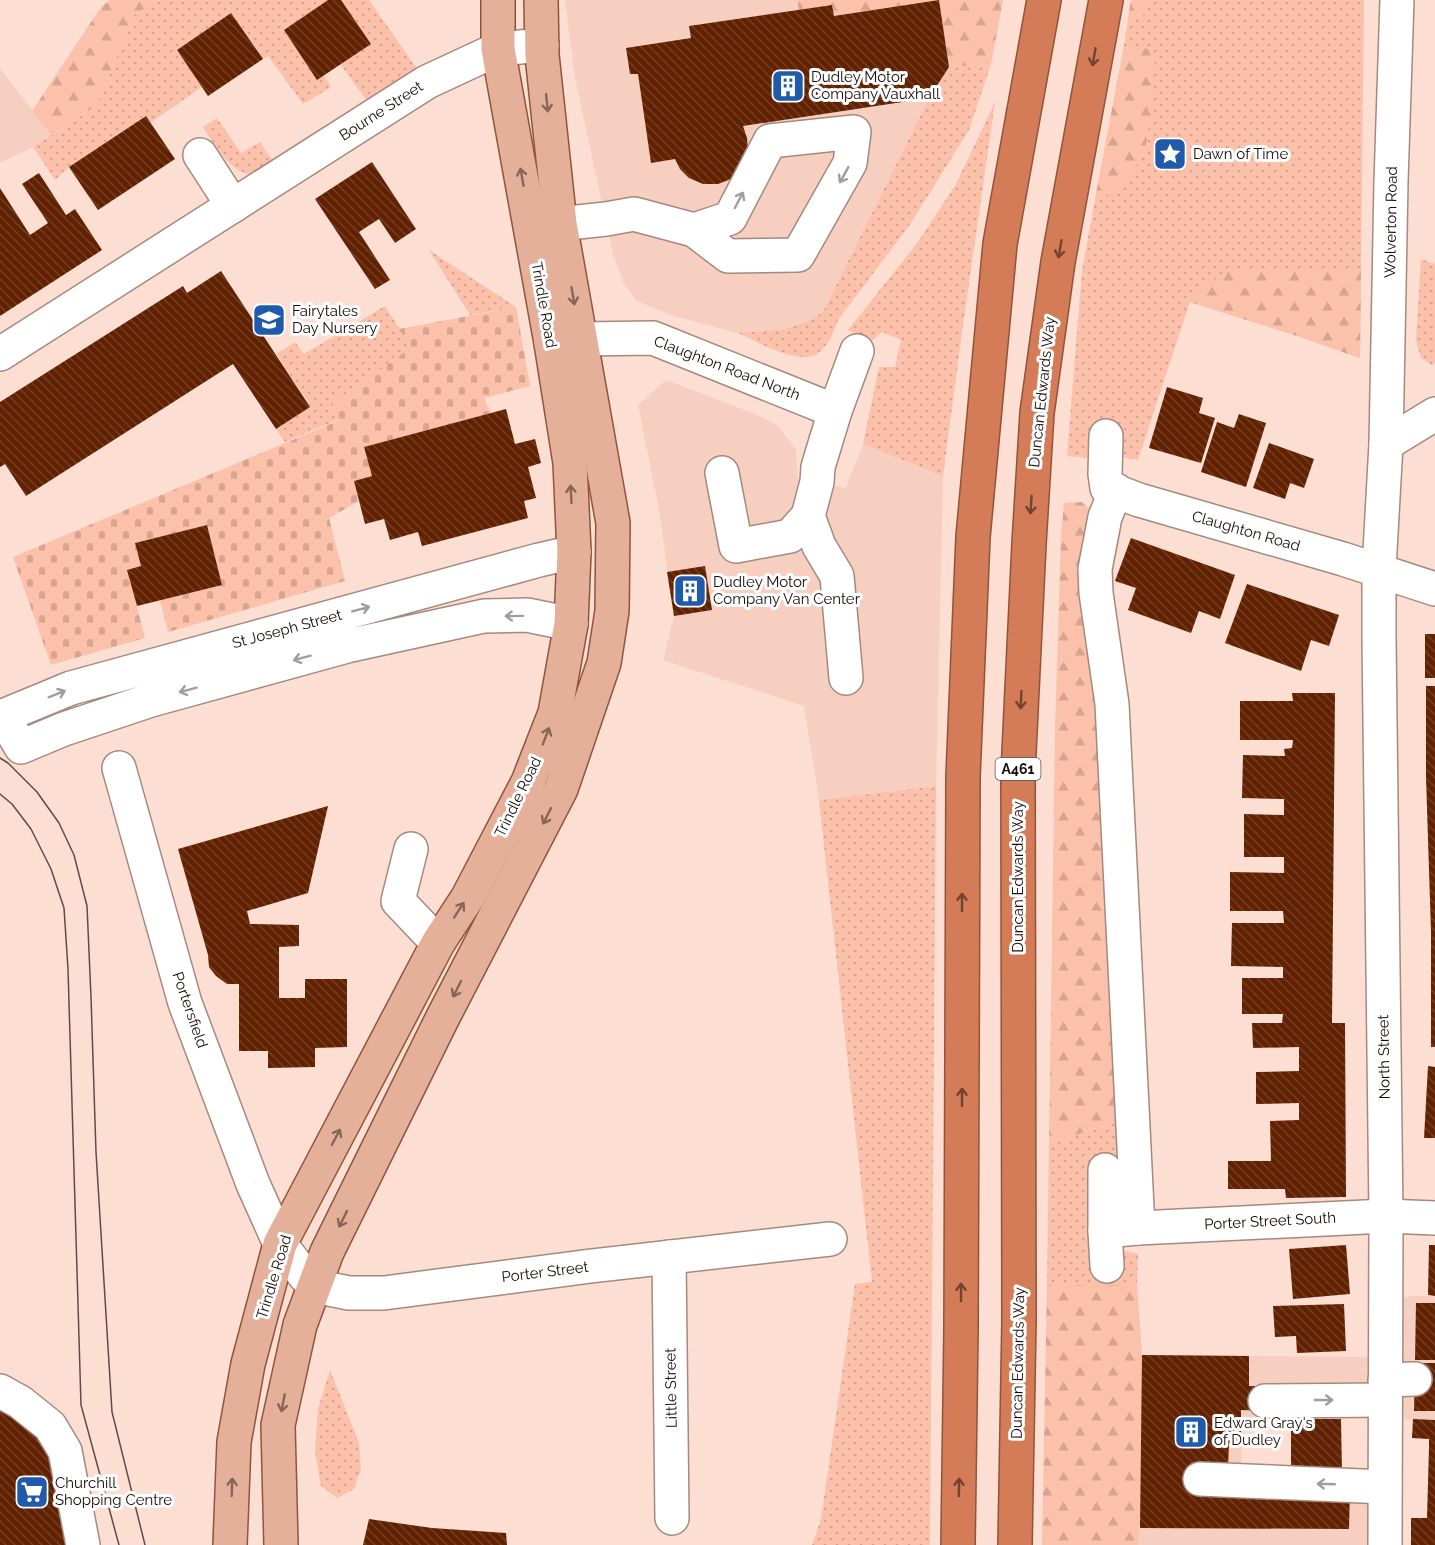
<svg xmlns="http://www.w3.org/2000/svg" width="1435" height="1545" font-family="Raleway,sans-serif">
  <defs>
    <pattern id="green-dots" width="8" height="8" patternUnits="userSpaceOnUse" patternTransform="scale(1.5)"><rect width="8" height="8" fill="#fcc1aa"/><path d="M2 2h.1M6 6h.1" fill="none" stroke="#d7a491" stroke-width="1.8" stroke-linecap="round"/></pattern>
    <pattern id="forest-firs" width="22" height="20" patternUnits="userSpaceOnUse" patternTransform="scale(1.5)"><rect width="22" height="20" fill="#fcc1aa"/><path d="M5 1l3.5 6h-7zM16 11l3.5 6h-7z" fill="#d7a491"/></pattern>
    <pattern id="cemetery-stones" width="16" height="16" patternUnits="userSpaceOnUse" patternTransform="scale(1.5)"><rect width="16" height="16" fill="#fcc1aa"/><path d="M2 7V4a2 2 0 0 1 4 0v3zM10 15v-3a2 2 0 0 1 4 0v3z" fill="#d7a491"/></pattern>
    <pattern id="building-back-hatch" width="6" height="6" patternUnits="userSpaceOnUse" patternTransform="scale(1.5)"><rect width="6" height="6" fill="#622100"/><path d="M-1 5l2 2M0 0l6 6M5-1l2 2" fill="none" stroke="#733f24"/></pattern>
  </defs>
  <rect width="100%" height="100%" fill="#fdded2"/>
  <!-- built -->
  <g fill="#f6cfc0">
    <polygon points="565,0 797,0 800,10 832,5 834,15 939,0 949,67 929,98 823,312 809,321 777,332 738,333 673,316 637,301 624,284 613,254 575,78"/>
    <polygon points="0,68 51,135 33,147 0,163"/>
    <polygon points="666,380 753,413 777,425 796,449 798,479 846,488 863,444 943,476 936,786 819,800 804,706 663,660 674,616 659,510 638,405"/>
    <polygon points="1413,1296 1435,1296 1435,1420 1355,1418 1241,1421 1242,1470 1385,1487 1385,1545 1138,1545 1140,1528 1142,1355 1385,1357 1385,1300 1404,1298"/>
  </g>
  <!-- green -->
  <g fill="url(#green-dots)">
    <polygon points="159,0 328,0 284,30 317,79 324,76 331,87 303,104 268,56 263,59 231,13 177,50 202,87 150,123 145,116 69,167 55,180 33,147 96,106 134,15"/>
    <polygon points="341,0 369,0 418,70 367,101 340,64 371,44"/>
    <polygon points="1131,0 1364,0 1360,358 1297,336 1190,302 1138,460 1116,456 1115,429 1091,430 1087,458 1067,456 1082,270 1123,51"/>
    <path d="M991 64 969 130 909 226 838 320C834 332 827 349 815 355 795 364 756 341 738 333L782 330 809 321 823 312 929 98 949 67Z"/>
    <polygon points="995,102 964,318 943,476 863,444 879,367 895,367 901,340 882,332 871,342 848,330 918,242 956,184"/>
    <path d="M217 118 241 153 260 142 274 163C268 167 259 173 253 174 232 176 213 142 203 127Z"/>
    <polygon points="429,250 516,307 470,315"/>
    <polygon points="1421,259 1435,264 1435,363 1432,365 1421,358 1416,340"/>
    <polygon points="385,306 412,348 331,404 340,419 285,442 276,429 310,406 276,354 295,342 304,354"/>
    <polygon points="936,786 930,1545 812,1545 821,1519 855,1284 872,1282 819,800"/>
    <polygon points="1121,1121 1116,1249 1138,1254 1137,1285 1047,1285 1049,1143"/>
    <polygon points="330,1370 359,1443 361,1469 354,1489 337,1498 321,1486 315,1452 318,1409"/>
  </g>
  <!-- forest -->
  <g fill="url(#forest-firs)">
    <polygon points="110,0 159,0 134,15 96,106 51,135 32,111 101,7"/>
    <polygon points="797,0 1003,0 991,64 949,67 939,0 834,16 832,5 799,10"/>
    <polygon points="1131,0 1153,0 1142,17 1128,18"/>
    <polygon points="1150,48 1155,56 1152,108 1145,150 1124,189 1095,199 1123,51"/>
    <polygon points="1361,270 1360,358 1297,336 1190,302 1203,287 1226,272"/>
    <polygon points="1082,502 1097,517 1083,572 1101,778 1121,1121 1049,1143 1055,730 1061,536 1064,503"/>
    <polygon points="1047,1285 1137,1285 1142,1355 1140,1528 1138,1545 1042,1545"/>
  </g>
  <!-- cemetery -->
  <polygon fill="url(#cemetery-stones)" points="516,307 530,386 484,398 491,413 364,447 372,476 354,481 359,501 329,518 345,581 168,632 160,600 222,585 207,525 135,543 141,566 129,575 145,638 51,665 13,557 340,420 331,404 411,348 399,329"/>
  <!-- building -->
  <g fill="url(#building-back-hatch)">
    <polygon points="328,0 341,0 371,44 317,80 284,30"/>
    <polygon points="939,0 949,67 929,98 743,126 747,138 748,151 740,170 731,179 718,184 703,184 689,178 680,169 675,159 651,163 638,74 630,74 626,48 691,38 689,26 832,5 834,16"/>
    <polygon points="231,13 263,59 208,96 177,50"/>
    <polygon points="146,116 175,159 98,210 69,167"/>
    <polygon points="372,162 416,229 395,243 379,219 359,232 390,280 375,289 315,199"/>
    <polygon points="39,173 66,215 75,209 102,250 0,316 0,188 30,235 48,223 22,184"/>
    <polygon points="221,271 310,407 276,429 233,364 26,496 5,464 0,467 0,402 183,286 187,293"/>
    <polygon points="1167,387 1203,398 1199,413 1215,418 1201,463 1149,448"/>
    <polygon points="506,409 515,444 535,439 541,463 528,467 536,498 524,501 528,518 422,546 418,532 390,540 384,519 365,524 354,481 372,476 364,447"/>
    <polygon points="1239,414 1266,423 1246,487 1201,472 1217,422 1234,428"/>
    <polygon points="1269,443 1314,459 1304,488 1290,483 1285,499 1253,488"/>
    <polygon points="207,525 222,585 137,606 127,570 141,566 135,543"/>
    <polygon points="1131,538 1235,575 1220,619 1199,611 1191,633 1128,610 1136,588 1115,581"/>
    <polygon points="705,566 712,610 674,616 667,572"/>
    <polygon points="1247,584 1339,615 1329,646 1311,640 1301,671 1225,643"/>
    <rect x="1425" y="634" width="10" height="44"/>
    <polygon points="1426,686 1435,686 1435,1047 1431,1047 1431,932 1426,777"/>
    <polygon points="1292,693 1335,693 1332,1023 1345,1023 1346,1197 1286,1198 1285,1189 1228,1189 1228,1161 1271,1161 1270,1121 1299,1120 1299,1103 1256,1104 1256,1072 1299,1071 1299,1047 1253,1048 1252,1023 1282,1023 1283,1014 1242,1014 1242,978 1283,978 1283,967 1231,966 1232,923 1284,923 1283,911 1230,911 1230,872 1284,873 1284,857 1244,857 1244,814 1284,815 1284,799 1242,798 1243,755 1285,756 1284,749 1292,748 1293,740 1240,740 1240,701 1293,701"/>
    <polygon points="328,806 308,893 247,911 250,924 299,925 299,946 279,947 279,998 305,998 305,979 347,979 347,1047 315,1048 315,1067 268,1068 268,1051 239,1051 239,984 227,984 216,976 209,967 208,955 178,849"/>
    <polygon points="1428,1066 1435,1067 1435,1138 1424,1138"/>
    <polygon points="1346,1245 1350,1294 1293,1299 1289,1249"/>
    <polygon points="1429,1245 1435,1245 1435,1296 1428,1295"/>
    <polygon points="1416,1303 1435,1303 1435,1360 1415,1360"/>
    <polygon points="1344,1304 1346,1351 1297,1353 1296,1336 1275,1337 1273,1306"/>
    <polygon points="1142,1355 1249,1356 1249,1386 1265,1386 1265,1411 1241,1410 1241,1443 1229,1443 1228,1468 1350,1489 1349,1529 1140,1528"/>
    <polygon points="1415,1363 1435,1363 1435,1411 1414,1411"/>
    <polygon points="0,1400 61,1452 66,1545 0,1545"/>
    <polygon points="1291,1419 1341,1419 1342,1473 1291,1473"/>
    <polygon points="1413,1419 1435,1420 1435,1545 1411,1545 1411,1518 1427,1518 1429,1447 1429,1439 1412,1438"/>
    <polygon points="369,1519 432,1528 506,1533 507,1545 363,1545"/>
  </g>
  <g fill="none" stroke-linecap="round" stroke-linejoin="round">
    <defs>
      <g id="minor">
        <polyline points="200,155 233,206"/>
        <polyline points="531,227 606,219 634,214 694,230 728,256 798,255 850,163 854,132 770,141 730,218 694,230"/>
        <polyline points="551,343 580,339 653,338 835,411"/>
        <polyline points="0,354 427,82 498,49 542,45"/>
        <polyline points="1106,436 1105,474 1107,488 1139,500 1343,559 1435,589"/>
        <polyline points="1386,444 1435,414"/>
        <polyline points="722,473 736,546 790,536 808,516 819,546 837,576 846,678"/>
        <polyline points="1116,490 1105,517 1095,569 1096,593 1112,704 1138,1228"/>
        <polyline points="808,516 817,482 818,467 835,411 857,351"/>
        <polyline points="571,624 527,615 484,616 347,646 151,700 64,729 21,747 3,716 71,688 539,560 574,552"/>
        <polyline points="119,768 185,1003 253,1184 280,1244 305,1276 314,1286 349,1293 384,1293 591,1266 830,1239"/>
        <polyline points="411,849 398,901 438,943"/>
        <polyline points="1105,1170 1105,1231 1107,1266"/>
        <polyline points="1105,1231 1138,1228 1386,1216 1435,1218"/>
        <polyline points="669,1257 672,1518"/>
        <polyline points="1385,1380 1415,1379"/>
        <polyline points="0,1391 20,1402 50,1426 65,1451 83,1545"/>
        <polyline points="1265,1401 1385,1400"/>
        <polyline points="1200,1479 1385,1487"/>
        <polyline points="1385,1545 1386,1216 1379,638 1379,569 1386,444 1391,182 1397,0"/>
      </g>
      <g id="major">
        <polyline points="230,1545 234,1442 248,1364 280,1244 438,943 468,897 528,782 555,713 571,624 574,552 570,463 551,343 498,49 498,0"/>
        <polyline points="281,1545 278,1425 300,1325 327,1252 442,1019 561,789 604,663 612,611 613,523 560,224 542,55 541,0"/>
      </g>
      <g id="highway">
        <polyline points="958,1545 961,1329 963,777 973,537 1000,244 1044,0"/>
        <polyline points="1015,1545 1019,1320 1018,773 1029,544 1037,413 1058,262 1106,0"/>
      </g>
    </defs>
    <!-- minor casing -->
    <use href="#minor" stroke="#a6897e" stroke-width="36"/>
    <!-- major casing -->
    <use href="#major" stroke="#91543b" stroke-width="36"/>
    <!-- highway casing -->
    <use href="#highway" stroke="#91543b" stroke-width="36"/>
    <!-- minor -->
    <use href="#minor" stroke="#fff" stroke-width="33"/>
    <!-- major -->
    <use href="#major" stroke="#e5b09a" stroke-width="33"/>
    <!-- highway -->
    <use href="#highway" stroke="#d47b57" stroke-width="33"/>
    <!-- tram -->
    <g stroke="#5e4d47" stroke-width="1.5">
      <polyline points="0,758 8,763 37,792 59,823 74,855 87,906 91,997 96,1152 112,1412 145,1545"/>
      <polyline points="0,794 12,804 31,829 51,869 64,908 68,969 81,1405 119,1545"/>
    </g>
  </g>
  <!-- one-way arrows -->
  <defs><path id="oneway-shaft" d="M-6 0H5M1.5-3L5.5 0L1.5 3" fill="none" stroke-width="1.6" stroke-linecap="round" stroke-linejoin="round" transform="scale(1.5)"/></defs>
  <g stroke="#74432f">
    <use href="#oneway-shaft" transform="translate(1094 57) rotate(100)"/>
    <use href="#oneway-shaft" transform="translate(1060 249) rotate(100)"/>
    <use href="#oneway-shaft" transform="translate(1031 505) rotate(94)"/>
    <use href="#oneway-shaft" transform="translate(1021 700) rotate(93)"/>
    <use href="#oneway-shaft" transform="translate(962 902) rotate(-90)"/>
    <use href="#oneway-shaft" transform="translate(962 1097) rotate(-90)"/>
    <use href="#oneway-shaft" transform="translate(961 1292) rotate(-90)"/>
    <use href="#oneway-shaft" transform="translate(959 1487) rotate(-89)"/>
  </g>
  <g stroke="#876658">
    <use href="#oneway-shaft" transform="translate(547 103) rotate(84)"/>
    <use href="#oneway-shaft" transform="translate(522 177) rotate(-100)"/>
    <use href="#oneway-shaft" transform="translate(573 296) rotate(80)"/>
    <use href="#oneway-shaft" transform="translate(571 494) rotate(-93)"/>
    <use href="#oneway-shaft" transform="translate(546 736) rotate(-69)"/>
    <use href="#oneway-shaft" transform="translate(547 816) rotate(117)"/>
    <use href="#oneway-shaft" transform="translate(459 910) rotate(-57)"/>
    <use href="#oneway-shaft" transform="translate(457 989) rotate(117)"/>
    <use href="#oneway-shaft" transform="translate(336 1137) rotate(-62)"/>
    <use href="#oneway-shaft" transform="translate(343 1219) rotate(116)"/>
    <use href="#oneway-shaft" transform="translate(283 1403) rotate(101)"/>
    <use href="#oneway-shaft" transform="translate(232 1487) rotate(-88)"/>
  </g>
  <g stroke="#a19d9c">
    <use href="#oneway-shaft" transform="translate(844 175) rotate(119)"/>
    <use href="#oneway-shaft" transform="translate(739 200) rotate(-62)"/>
    <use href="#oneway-shaft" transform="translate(361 609) rotate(-15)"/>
    <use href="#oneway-shaft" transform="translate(514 616) rotate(179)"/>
    <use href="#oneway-shaft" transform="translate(302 658) rotate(165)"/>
    <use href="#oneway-shaft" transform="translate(188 690) rotate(165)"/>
    <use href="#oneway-shaft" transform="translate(57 694) rotate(-22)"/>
    <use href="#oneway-shaft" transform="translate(1324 1400)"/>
    <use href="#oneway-shaft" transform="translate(1326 1484) rotate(-178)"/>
  </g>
  <!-- icons -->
  <defs>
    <symbol id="building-square" viewBox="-11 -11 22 22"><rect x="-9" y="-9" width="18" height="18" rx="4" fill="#1f5aab" stroke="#fff"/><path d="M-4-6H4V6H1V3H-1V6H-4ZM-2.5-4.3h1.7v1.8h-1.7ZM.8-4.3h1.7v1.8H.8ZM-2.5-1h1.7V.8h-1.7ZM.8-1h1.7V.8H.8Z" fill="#fff"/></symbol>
    <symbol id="sight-square" viewBox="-11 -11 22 22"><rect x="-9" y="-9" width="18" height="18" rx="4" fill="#1f5aab" stroke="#fff"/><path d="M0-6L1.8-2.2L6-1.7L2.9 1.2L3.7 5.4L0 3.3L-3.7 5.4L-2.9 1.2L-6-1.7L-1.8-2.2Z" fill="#fff"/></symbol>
    <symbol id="school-square" viewBox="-11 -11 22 22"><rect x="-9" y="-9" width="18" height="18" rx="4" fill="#1f5aab" stroke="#fff"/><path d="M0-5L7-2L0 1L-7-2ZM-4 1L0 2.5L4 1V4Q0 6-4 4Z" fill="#fff"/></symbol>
    <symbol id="supermarket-square" viewBox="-11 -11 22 22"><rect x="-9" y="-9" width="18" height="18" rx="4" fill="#1f5aab" stroke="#fff"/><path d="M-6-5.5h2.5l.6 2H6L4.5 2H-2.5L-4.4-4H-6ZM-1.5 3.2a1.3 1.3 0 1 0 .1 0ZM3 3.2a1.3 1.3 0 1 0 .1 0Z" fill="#fff"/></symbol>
  </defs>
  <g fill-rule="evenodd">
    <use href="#building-square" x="769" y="67" width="38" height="38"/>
    <use href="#sight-square" x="1151" y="135" width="38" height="38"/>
    <use href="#school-square" x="250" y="301" width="38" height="38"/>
    <use href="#building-square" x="671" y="572" width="38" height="38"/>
    <use href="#building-square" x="1172" y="1413" width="38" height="38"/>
    <use href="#supermarket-square" x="13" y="1473" width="38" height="38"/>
  </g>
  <g text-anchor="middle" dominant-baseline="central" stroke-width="6" stroke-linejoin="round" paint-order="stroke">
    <!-- shield labels -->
    <rect fill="#fff" stroke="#5b5451" stroke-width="1.5" x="995.5" y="758" width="45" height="22" rx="4.5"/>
    <g font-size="14" font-weight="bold" fill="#150b07">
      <text x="1018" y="769">A461</text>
    </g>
    <!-- poi labels -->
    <g font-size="15" fill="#150b07" stroke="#fff" text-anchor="start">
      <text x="811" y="77">Dudley Motor<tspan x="811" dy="17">Company Vauxhall</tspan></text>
      <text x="1193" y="154">Dawn of Time</text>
      <text x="292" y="311">Fairytales<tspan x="292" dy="17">Day Nursery</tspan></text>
      <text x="713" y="582">Dudley Motor<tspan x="713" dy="17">Company Van Center</tspan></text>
      <text x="1214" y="1423">Edward Gray's<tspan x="1214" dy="17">of Dudley</tspan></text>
      <text x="55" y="1483">Churchill<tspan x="55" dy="17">Shopping Centre</tspan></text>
    </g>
    <!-- street labels -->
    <g font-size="15" fill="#150b07" stroke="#fff">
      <text transform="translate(381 111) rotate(-33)">Bourne Street</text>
      <text transform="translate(1391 222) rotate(-89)">Wolverton Road</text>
      <text transform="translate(544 305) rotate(80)">Trindle Road</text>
      <text transform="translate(727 368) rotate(21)">Claughton Road North</text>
      <text transform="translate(1042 392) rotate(-84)">Duncan Edwards Way</text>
      <text transform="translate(1246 531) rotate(16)">Claughton Road</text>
      <text transform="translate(287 629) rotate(-15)">St Joseph Street</text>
      <text transform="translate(518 797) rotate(-64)">Trindle Road</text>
      <text transform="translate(1018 877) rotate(-90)">Duncan Edwards Way</text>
      <text transform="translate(190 1010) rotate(71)">Portersfield</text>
      <text transform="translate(1384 1057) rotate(-91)">North Street</text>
      <text transform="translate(1270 1221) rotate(-3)">Porter Street South</text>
      <text transform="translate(545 1272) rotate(-7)">Porter Street</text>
      <text transform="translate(274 1277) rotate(-73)">Trindle Road</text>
      <text transform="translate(1018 1363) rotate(-89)">Duncan Edwards Way</text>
      <text transform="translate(671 1388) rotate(-91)">Little Street</text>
    </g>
  </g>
</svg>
